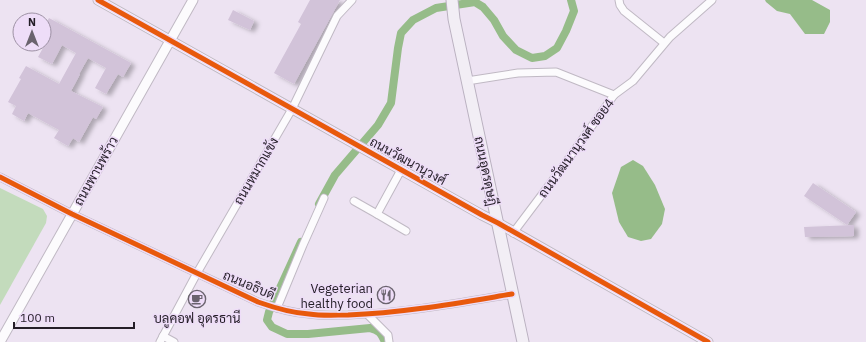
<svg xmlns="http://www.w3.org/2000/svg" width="866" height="342" font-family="'IBM Plex Sans',Sarabun,sans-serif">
  <defs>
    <filter id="shadow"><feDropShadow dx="4.5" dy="2.5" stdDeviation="2" flood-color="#0004"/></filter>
  </defs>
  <rect width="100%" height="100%" fill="#ede3f2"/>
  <!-- green -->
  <polygon fill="#c3dbbc" points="0,188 43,209 47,216 46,223 0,305"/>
  <!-- water -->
  <g fill="#96bc89">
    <polygon points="765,0 812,0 830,10 830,22 824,34 805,34 790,14 777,11 766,2"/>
    <polygon points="633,160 643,166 655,185 665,209 662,224 651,239 641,241 628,237 619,222 612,193 621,167"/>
  </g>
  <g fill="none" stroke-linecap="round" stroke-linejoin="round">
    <!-- canal -->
    <g stroke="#96bc89" stroke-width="8">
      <polyline points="319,204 335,175 378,125 391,103 398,48 401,33 413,20 436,8 475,2 483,7 494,20 503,36 516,50 532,58 545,56 557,48 566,31 574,11 571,0"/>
      <path d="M301 242 269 312 267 320 272 327 287 334H308L370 328C379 330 381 333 385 342"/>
    </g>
  </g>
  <!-- building -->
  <g fill="#d2c3d9" filter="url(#shadow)">
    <polygon points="310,0 340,0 294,84 274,73 301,24 298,22"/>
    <polygon points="233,10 254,21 250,30 228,20"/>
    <polygon points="49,18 131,63 123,77 118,74 106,94 95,88 106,68 88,58 79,74 80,74 71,91 103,107 96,119 93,117 79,142 73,138 68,146 54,138 59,130 28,113 24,121 12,114 16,106 8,102 21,79 19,78 26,66 59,84 76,53 62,45 52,64 38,57 49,37 44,34 44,27"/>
    <polygon points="813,183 856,212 847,225 804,196"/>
    <polygon points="854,225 854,236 805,237 804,227"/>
  </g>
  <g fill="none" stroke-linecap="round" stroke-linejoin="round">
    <defs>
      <g id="minor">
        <polyline points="619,0 620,5 624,11 664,43"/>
        <polyline points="467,81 518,73 556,72 614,95"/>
        <polyline points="401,170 377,214 406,231"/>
        <path d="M0 177 72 214 258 302C275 308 291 313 309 314 322 316 335 315 348 315 404 313 458 303 512 294"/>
        <polyline points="354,201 377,214"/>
        <polyline points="513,233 559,172 614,95 633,81 670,37 712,0"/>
        <polyline points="277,308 303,245 324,198"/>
        <polyline points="367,314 388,335 389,342"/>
        <polyline points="163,336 174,342"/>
        <polyline points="160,342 197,273 292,109 337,16 352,0"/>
      </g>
      <g id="tertiary">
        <polyline points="98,0 482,215 498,223 708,342"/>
        <polyline points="0,342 193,0"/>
      </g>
      <polyline id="primary" points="452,0 454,19 523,342"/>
    </defs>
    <!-- minor casing -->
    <use href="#minor" stroke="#c0b9c4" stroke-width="9"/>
    <!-- tertiary casing -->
    <use href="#tertiary" stroke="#c0b9c4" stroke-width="11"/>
    <!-- primary casing -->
    <use href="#primary" stroke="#bab1c0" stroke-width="13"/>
    <!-- minor -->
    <use href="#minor" stroke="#fcfbfd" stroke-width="7"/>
    <!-- tertiary -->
    <use href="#tertiary" stroke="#fcfbfd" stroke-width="9"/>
    <!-- primary -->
    <use href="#primary" stroke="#f2eef5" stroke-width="11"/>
    <defs>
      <g id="cycleway">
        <polyline points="98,0 482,215 498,223 708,342"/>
        <path d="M0 177 72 214 258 302C275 308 291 313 309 314 322 316 335 315 348 315 404 313 458 303 512 294"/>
      </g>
    </defs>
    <!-- cycleway casing -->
    <use href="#cycleway" stroke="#eeddf8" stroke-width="8"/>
    <!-- cycleway -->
    <use href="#cycleway" stroke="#e8590c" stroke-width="5"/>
  </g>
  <!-- icons -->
  <defs>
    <symbol id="restaurant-ring" viewBox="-11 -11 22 22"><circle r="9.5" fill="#eeddf8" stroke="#6a636e" stroke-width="1.5"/><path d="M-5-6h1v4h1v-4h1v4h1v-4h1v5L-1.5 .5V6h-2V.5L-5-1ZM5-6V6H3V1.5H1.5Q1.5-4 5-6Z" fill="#6a636e"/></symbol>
    <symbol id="cafe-ring" viewBox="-11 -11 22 22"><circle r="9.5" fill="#eeddf8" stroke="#6a636e" stroke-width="1.5"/><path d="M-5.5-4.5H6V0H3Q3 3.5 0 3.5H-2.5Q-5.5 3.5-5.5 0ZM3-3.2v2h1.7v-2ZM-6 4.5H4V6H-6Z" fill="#6a636e"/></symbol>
  </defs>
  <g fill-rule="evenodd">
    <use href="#restaurant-ring" x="376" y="285" width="20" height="20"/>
    <use href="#cafe-ring" x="187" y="289" width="20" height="20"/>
  </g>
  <g text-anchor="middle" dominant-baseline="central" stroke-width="3" stroke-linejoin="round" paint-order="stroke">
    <!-- street labels -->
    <g font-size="13" fill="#241e27" stroke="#eeddf8">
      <text transform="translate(576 148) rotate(-54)">ถนนวัฒนานุวงศ์ ซอย4</text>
      <text transform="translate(408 161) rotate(29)">ถนนวัฒนานุวงศ์</text>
      <text transform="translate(96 171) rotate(-61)">ถนนพานพร้าว</text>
      <text transform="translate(256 171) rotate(-60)">ถนนหมากแข้ง</text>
      <text transform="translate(486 171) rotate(78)">ถนนอุดรดุษฎี</text>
      <text transform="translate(249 285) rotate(23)">ถนนอธิบดี</text>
    </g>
    <!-- poi labels -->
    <g font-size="13" fill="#241e27" stroke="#eeddf8" text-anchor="end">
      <text x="373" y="288">Vegeterian<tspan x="373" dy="15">healthy food</tspan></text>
      <text x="197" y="318" text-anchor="middle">บลูคอฟ อุดรธานี</text>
    </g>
  </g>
  <!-- north arrow -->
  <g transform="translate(32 32)"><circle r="19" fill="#eeddf8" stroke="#9d91a4"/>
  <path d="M0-3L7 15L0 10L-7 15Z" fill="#6a636e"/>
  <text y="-6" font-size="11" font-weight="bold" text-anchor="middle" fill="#241e27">N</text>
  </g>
  <!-- scale -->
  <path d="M14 322v6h120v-6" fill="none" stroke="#241e27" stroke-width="2"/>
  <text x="20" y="322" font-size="12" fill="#241e27" stroke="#eeddf8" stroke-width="3" paint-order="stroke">100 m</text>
</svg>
